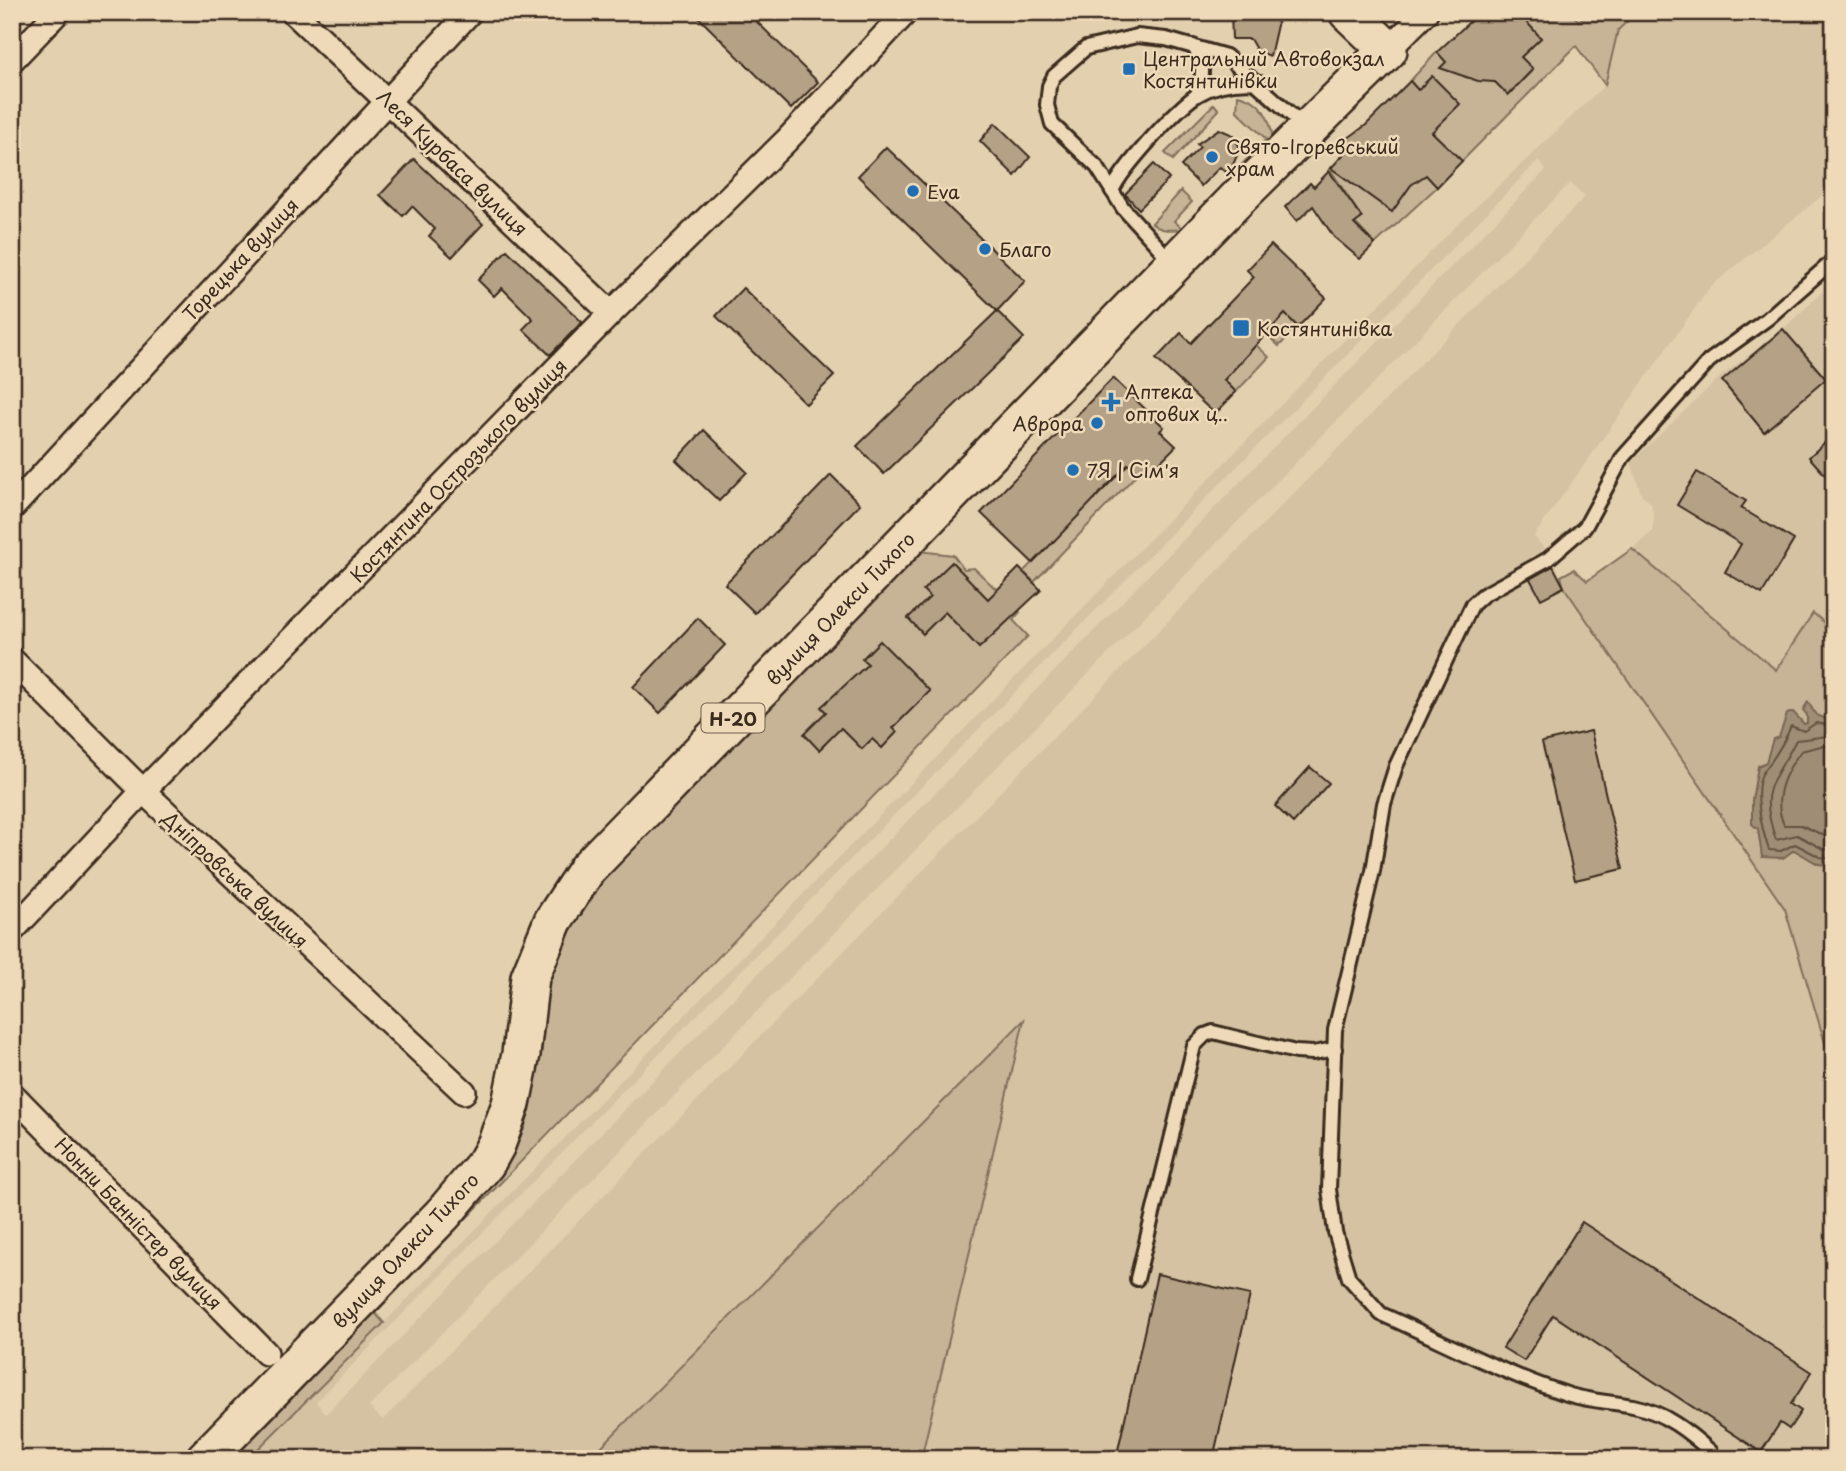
<svg xmlns="http://www.w3.org/2000/svg" width="1846" height="1471" font-family="'Playpen Sans',sans-serif">
  <rect width="100%" height="100%" fill="#e3d0af"/>
  <filter id="ink" filterUnits="userSpaceOnUse"><feTurbulence type="fractalNoise" baseFrequency=".0143" numOctaves="2"/><feDisplacementMap in="SourceGraphic" scale="14" xChannelSelector="R" yChannelSelector="G"/><feConvolveMatrix kernelMatrix="1 2 1 2 8 2 1 2 1" color-interpolation-filters="sRGB"/></filter>
  <g filter="url(#ink)">
    <!-- built -->
    <g fill="#d5c2a3" fill-rule="evenodd">
      <path d="M1637 12H1834V186L1710 287 1534 536 1555 561 1564 587 1785 909 1834 1073V1459H921L1023 1021 589 1459H248L384 1323 1458 224 1605 85 1618 30ZM1538 161 1546 170 326 1414 316 1402ZM1570 183 1585 197 383 1420 369 1407Z"/>
      <polygon points="1834,281 1834,631 1813,613 1777,670 1632,549 1652,532 1654,517 1651,503 1641,494 1631,462 1720,377 1783,329"/>
    </g>
    <!-- green -->
    <g fill="#c7b497" stroke="#816f5a" stroke-width="2">
      <polygon points="1531,12 1569,12 1579,21 1587,12 1637,12 1618,30 1605,85 1576,46 1462,161 1432,132 1459,104 1418,90 1410,81 1437,52 1465,77 1495,82 1508,95 1533,70 1521,57 1541,38 1523,20"/>
      <path d="M1238 95C1262 100 1270 117 1273 140L1183 229C1171 230 1161 232 1152 223L1181 191 1192 202 1174 221 1182 228 1266 139 1237 111Z"/>
      <polygon points="1214,104 1219,110 1173,160 1165,153"/>
      <polygon points="1344,154 1392,211 1414,181 1426,175 1437,187 1375,244 1355,223 1362,218 1330,169"/>
      <polygon points="1285,314 1298,327 1279,346 1266,334"/>
      <polygon points="1256,345 1269,357 1236,392 1224,380"/>
      <polygon points="1160,431 1163,433 1131,466 1138,473 1034,582 1026,574 1020,575"/>
      <polygon points="1632,549 1776,670 1813,613 1834,631 1834,1073 1785,909 1564,587 1561,576 1574,569 1587,581"/>
      <polygon points="919,551 953,555 964,569 974,568 1020,612 1013,620 1028,636 375,1313 384,1323 248,1459 225,1459 508,1161 525,1127 533,1093 540,1051 537,1030 554,950 603,876"/>
      <polygon points="1024,1020 921,1459 589,1459"/>
    </g>
    <!-- water -->
    <polygon fill="#a08d75" stroke="#786552" stroke-width="2" points="1808,702 1816,715 1830,720 1834,718 1834,866 1818,864 1794,850 1783,858 1762,857 1758,829 1752,824 1752,800 1758,766 1766,762 1773,739 1779,737 1787,714 1793,712 1804,724 1807,723 1807,715 1803,710"/>
    <g fill="none" stroke-linecap="round" stroke-linejoin="round">
      <!-- shore -->
      <g stroke="#635241" stroke-width="2">
        <path d="M1834 726 1816 723 1804 731 1791 726C1784 743 1775 757 1764 771 1751 788 1763 833 1769 850L1781 851 1795 844 1820 857 1834 859"/>
        <path d="M1834 735C1820 737 1809 739 1796 740 1774 784 1757 787 1776 840L1797 835 1823 849 1834 850"/>
        <path d="M1834 746H1821L1801 751C1784 773 1772 799 1784 825H1801L1834 840"/>
      </g>
    </g>
    <!-- building -->
    <g fill="#b4a186" stroke="#3b2a1e" stroke-width="2">
      <polygon points="693,12 747,12 818,82 791,109"/>
      <polygon points="1231,12 1280,12 1270,56 1257,51 1250,39 1232,39"/>
      <polygon points="1480,12 1531,12 1524,19 1541,38 1521,57 1533,69 1508,95 1495,82 1478,81 1440,68 1446,62 1437,52"/>
      <polygon points="1432,76 1460,104 1432,132 1462,161 1437,187 1426,175 1411,185 1392,212 1331,168 1344,154 1341,152 1344,141 1366,125 1410,81 1418,90"/>
      <polygon points="995,123 1030,157 1015,176 980,141"/>
      <polygon points="1219,129 1233,135 1240,148 1233,165 1226,172 1220,167 1201,186 1181,166 1200,147 1197,144"/>
      <polygon points="886,147 1025,281 997,311 858,176"/>
      <polygon points="414,159 483,224 452,257 429,236 435,229 412,206 403,216 380,195"/>
      <polygon points="1154,164 1169,179 1139,209 1125,194"/>
      <polygon points="1329,171 1362,218 1354,224 1375,244 1360,259 1334,237 1313,206 1297,221 1285,207 1310,183 1314,187"/>
      <polygon points="1271,245 1326,298 1298,327 1285,314 1256,345 1224,380 1236,392 1215,414 1156,359 1181,333 1191,343 1254,277 1247,270"/>
      <polygon points="507,250 582,322 550,355 523,329 533,319 502,288 494,296 478,280"/>
      <polygon points="743,288 834,376 806,404 716,316"/>
      <polygon points="997,311 1024,338 884,474 857,446"/>
      <polygon points="1783,329 1826,379 1764,432 1722,381"/>
      <polygon points="1113,378 1164,427 1160,431 1176,446 1148,474 1142,468 1138,473 1128,464 1033,563 981,513"/>
      <polygon points="704,430 747,472 719,501 676,460"/>
      <polygon points="1834,434 1834,485 1809,457"/>
      <polygon points="1697,472 1746,501 1741,508 1794,540 1762,594 1725,572 1741,544 1677,505"/>
      <polygon points="831,475 860,504 755,613 725,584"/>
      <polygon points="952,562 988,599 1019,568 1041,590 979,648 945,612 923,634 908,618 930,597 923,590"/>
      <polygon points="1553,566 1564,587 1541,599 1530,579"/>
      <polygon points="698,618 725,645 660,713 633,687"/>
      <polygon points="880,641 930,691 893,728 897,732 882,748 872,739 862,749 841,728 819,750 804,734 826,712 821,707 868,664 862,659"/>
      <polygon points="1591,731 1623,869 1575,880 1542,742"/>
      <polygon points="1310,767 1329,783 1293,823 1275,806"/>
      <polygon points="1582,1222 1812,1372 1791,1404 1801,1411 1789,1429 1780,1423 1761,1452 1553,1315 1524,1361 1503,1348"/>
      <polygon points="1157,1274 1250,1295 1213,1459 1116,1459"/>
    </g>
    <g fill="none" stroke-linecap="round" stroke-linejoin="round">
      <defs>
        <g id="service">
          <path d="M1193 46C1206 63 1203 76 1197 95"/>
          <path d="M1112 191C1121 169 1177 108 1197 95 1216 84 1239 81 1260 83"/>
          <polyline points="1171,261 1123,208 1097,167 1052,124 1047,105 1049,86 1054,76 1086,48 1137,36 1166,39 1226,56 1305,127"/>
          <polyline points="1137,1279 1194,1046 1205,1035 1213,1032 1296,1052 1313,1053 1335,1049"/>
          <path d="M1712 1459 1711 1452C1689 1432 1664 1412 1633 1406 1612 1402 1590 1401 1570 1395 1505 1375 1443 1341 1381 1314L1349 1278 1335 1232 1329 1189 1335 1030 1373 871 1384 804 1396 766 1472 605 1483 595 1548 559 1585 527 1623 457 1709 361 1767 319 1834 260"/>
        </g>
        <g id="minor">
          <polyline points="293,12 611,313"/>
          <polyline points="1388,50 1426,12"/>
          <polyline points="12,60 58,12"/>
          <polyline points="12,508 470,12"/>
          <polyline points="12,660 143,791 464,1092"/>
          <polyline points="12,931 143,791 611,313 786,141 906,12"/>
          <polyline points="12,1094 266,1353"/>
        </g>
        <polyline id="primary" points="205,1459 444,1213 486,1163 496,1145 511,1104 521,1054 530,977 553,921 587,869 1237,199 1388,50 1348,12"/>
      </defs>
      <!-- service casing -->
      <use href="#service" stroke="#3b2a1e" stroke-width="18"/>
      <!-- minor casing -->
      <use href="#minor" stroke="#3b2a1e" stroke-width="28"/>
      <!-- primary casing -->
      <use href="#primary" stroke="#3b2a1e" stroke-width="42"/>
      <!-- service -->
      <use href="#service" stroke="#eedab8" stroke-width="12"/>
      <!-- minor -->
      <use href="#minor" stroke="#eedab8" stroke-width="23"/>
      <!-- primary -->
      <use href="#primary" stroke="#eedab8" stroke-width="37"/>
    </g>
  </g>
  <!-- markers -->
  <g fill="#1f6fb2" stroke="#eedab8" stroke-width="2.5">
    <rect x="1122" y="62" width="14" height="14" rx="3.5"/>
    <circle cx="1212" cy="157" r="7"/>
    <circle cx="913" cy="191" r="7"/>
    <circle cx="985" cy="249" r="7"/>
    <rect x="1232" y="319" width="18" height="18" rx="3.5"/>
    <path d="M1107.5 391.5h7v7h7v7h-7v7h-7v-7h-7v-7h7z"/>
    <circle cx="1097" cy="423" r="7"/>
    <circle cx="1073" cy="470" r="7"/>
  </g>
  <g text-anchor="middle" dominant-baseline="central" stroke-width="5" stroke-linejoin="round" paint-order="stroke">
    <!-- shield labels -->
    <rect fill="#eedab8" stroke="#715f4c" stroke-width="2" x="701.5" y="703.5" width="63" height="29" rx="5"/>
    <g font-size="18" font-weight="bold" fill="#3b2a1e">
      <text x="733" y="718">Н-20</text>
    </g>
    <!-- poi labels -->
    <g font-size="19" fill="#3b2a1e" stroke="#eedab8" text-anchor="start">
      <text x="1143" y="58">Центральний Автовокзал<tspan x="1143" dy="22">Костянтинівки</tspan></text>
      <text x="1226" y="146">Свято-Ігоревський<tspan x="1226" dy="22">храм</tspan></text>
      <text x="927" y="191">Eva</text>
      <text x="999" y="249">Благо</text>
      <text x="1257" y="328">Костянтинівка</text>
      <text x="1125" y="391">Аптека<tspan x="1125" dy="22">оптових ц‥</tspan></text>
      <text x="1083" y="423" text-anchor="end">Аврора</text>
      <text x="1087" y="470">7Я | Сім'я</text>
    </g>
    <!-- street labels -->
    <g font-size="19" fill="#3b2a1e" stroke="#eedab8">
      <text transform="translate(453 162) rotate(44)">Леся Курбаса вулиця</text>
      <text transform="translate(240 259) rotate(-47)">Торецька вулиця</text>
      <text transform="translate(458 470) rotate(-46)">Костянтина Острозького вулиця</text>
      <text transform="translate(840 608) rotate(-46)">вулиця Олекси Тихого</text>
      <text transform="translate(236 879) rotate(43)">Дніпровська вулиця</text>
      <text transform="translate(139 1223) rotate(46)">Нонни Банністер вулиця</text>
      <text transform="translate(405 1250) rotate(-47)">вулиця Олекси Тихого</text>
    </g>
  </g>
  <!-- margin -->
  <rect width="1846" height="1471" fill="none" stroke="#eedab8" stroke-width="42"/>
  <rect x="21" y="21" width="1804" height="1429" fill="none" stroke="#3b2a1e" stroke-width="2.5" filter="url(#ink)"/>
</svg>
